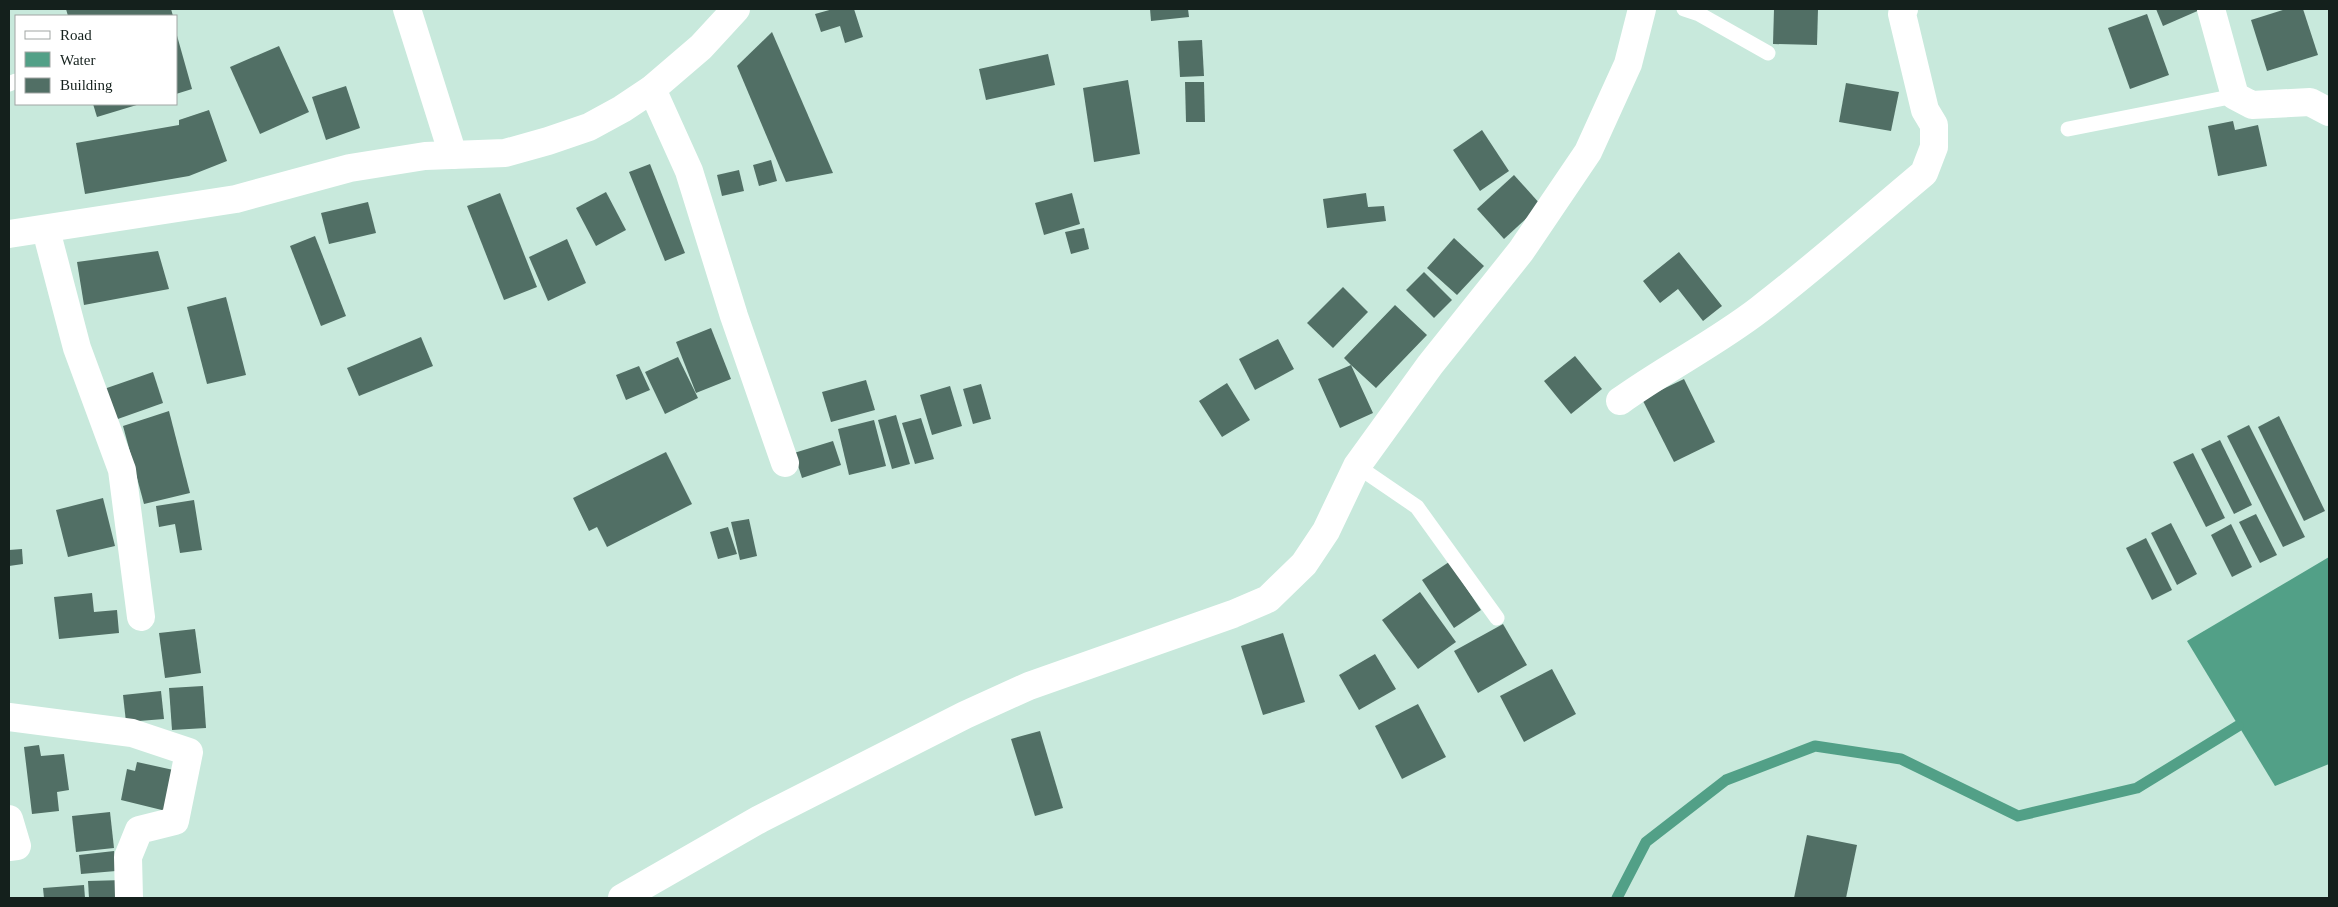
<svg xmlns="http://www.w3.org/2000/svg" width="2338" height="907" font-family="Georgia,serif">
  <rect width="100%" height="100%" fill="#c8e9dc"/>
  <!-- water -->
  <polygon fill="#52a087" points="2329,557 2329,764 2275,786 2187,641"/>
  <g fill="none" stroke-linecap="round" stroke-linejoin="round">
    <!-- stream -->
    <polyline stroke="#52a087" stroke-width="11" points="1617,898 1646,842 1726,780 1815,746 1901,759 2018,816 2137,788 2238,726"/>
  </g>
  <!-- building -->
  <g fill="#516f65">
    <polygon points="66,9 171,9 173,16 68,16"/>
    <polygon points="833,9 854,9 863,37 845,43 840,26 821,32 815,14"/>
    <polygon points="1150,9 1188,9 1189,17 1151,21"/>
    <polygon points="1774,9 1818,9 1817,45 1773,44"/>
    <polygon points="2156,9 2202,9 2163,26"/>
    <polygon points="2286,9 2303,9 2318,55 2267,71 2251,20"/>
    <polygon points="2147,14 2169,75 2130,89 2108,28"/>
    <polygon points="176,32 192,89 176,94"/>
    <polygon points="772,32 833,173 786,182 737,66"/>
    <polygon points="1202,40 1204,76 1180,77 1178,41"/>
    <polygon points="279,46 309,112 260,134 230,67"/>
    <polygon points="1048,54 1055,85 986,100 979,69"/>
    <polygon points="1128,80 1140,154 1094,162 1083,88"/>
    <polygon points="1185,82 1204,82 1205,122 1186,122"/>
    <polygon points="1846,83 1899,92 1891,131 1839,122"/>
    <polygon points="346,86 360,128 326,140 312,97"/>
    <polygon points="93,104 140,104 97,117"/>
    <polygon points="209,110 227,161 189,176 85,194 76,143 179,125 179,120"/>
    <polygon points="2233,121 2235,130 2258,125 2267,166 2218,176 2208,126"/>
    <polygon points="1482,130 1509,171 1480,191 1453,150"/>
    <polygon points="771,160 777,181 759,186 753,165"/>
    <polygon points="650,164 685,253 665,261 629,172"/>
    <polygon points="739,170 744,191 722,196 717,175"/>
    <polygon points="1514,175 1541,205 1504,239 1477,209"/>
    <polygon points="606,192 626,230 596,246 576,208"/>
    <polygon points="500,193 537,287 504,300 467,206"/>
    <polygon points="1072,193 1080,224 1044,235 1035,203"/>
    <polygon points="1366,193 1368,207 1384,206 1386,221 1327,228 1323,199"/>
    <polygon points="368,202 376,233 329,244 321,213"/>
    <polygon points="1084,228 1089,249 1071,254 1065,232"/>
    <polygon points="315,236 346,316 321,326 290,246"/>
    <polygon points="1454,238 1484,266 1457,295 1427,268"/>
    <polygon points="567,239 586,283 548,301 529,257"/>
    <polygon points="158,251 169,289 84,305 77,262"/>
    <polygon points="1679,252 1722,306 1703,321 1678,289 1660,303 1643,281"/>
    <polygon points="1424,272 1452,300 1434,318 1406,290"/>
    <polygon points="1343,287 1368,312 1333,348 1307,323"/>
    <polygon points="226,297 246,375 207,384 187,307"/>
    <polygon points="1395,305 1427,335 1376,388 1351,365 1373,413 1340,428 1318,379 1351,365 1344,358"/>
    <polygon points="711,328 731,379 696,393 676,342"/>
    <polygon points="421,337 433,366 359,396 347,368"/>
    <polygon points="1278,339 1294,369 1255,390 1239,359"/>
    <polygon points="1575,356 1602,389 1571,414 1544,381"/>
    <polygon points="678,357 698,398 665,414 645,372"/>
    <polygon points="639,366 650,390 626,400 616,375"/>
    <polygon points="153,372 163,403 115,420 104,389"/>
    <polygon points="1684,379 1715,442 1674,462 1642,399"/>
    <polygon points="866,380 875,410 831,422 822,392"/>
    <polygon points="1227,383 1250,420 1222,437 1199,401"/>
    <polygon points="981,384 991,419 973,424 963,389"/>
    <polygon points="950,386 962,426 932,435 920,395"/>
    <polygon points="169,411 190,493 144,504 123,426"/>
    <polygon points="896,415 910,464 892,469 878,420"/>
    <polygon points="2279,416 2325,511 2304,521 2258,427"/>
    <polygon points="921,418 934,459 915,464 902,423"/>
    <polygon points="874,420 886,466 849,475 838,429"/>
    <polygon points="2249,425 2305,537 2283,547 2227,436"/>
    <polygon points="2220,440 2252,505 2234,514 2201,449"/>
    <polygon points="833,441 841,465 802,478 794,453"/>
    <polygon points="666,452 692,504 607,547 597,527 589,531 573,498"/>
    <polygon points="2193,453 2225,518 2206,527 2173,462"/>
    <polygon points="103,498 115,546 68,557 56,510"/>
    <polygon points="194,500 202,550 180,553 175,524 159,527 156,506"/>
    <polygon points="2256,514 2277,555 2260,563 2239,522"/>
    <polygon points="749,519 757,556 740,560 731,522"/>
    <polygon points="2171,523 2197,574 2177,585 2151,533"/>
    <polygon points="2231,524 2252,567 2232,577 2211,535"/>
    <polygon points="728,527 737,554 718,559 710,532"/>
    <polygon points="2146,538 2172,590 2152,600 2126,548"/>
    <polygon points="22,549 23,564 9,566 9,550"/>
    <polygon points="1449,562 1481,610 1454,628 1422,580"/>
    <polygon points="1420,592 1456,642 1418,669 1382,620"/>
    <polygon points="92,593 94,612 117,610 119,633 59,639 54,597"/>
    <polygon points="1503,624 1527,665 1478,693 1454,651"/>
    <polygon points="195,629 201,673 165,678 159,633"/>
    <polygon points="1283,633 1305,702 1263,715 1241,646"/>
    <polygon points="1375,654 1396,689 1359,710 1339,675"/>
    <polygon points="1552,669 1576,714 1524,742 1500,696"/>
    <polygon points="203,686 206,728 172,730 169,688"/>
    <polygon points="161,691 164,719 126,722 123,695"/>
    <polygon points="1418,704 1446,757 1402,779 1375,726"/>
    <polygon points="1040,731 1063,808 1035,816 1011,739"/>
    <polygon points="39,745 41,756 64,754 69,790 57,792 59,811 32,814 24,747"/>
    <polygon points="137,762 178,771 170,812 121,800 127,769 135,771"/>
    <polygon points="110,812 114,848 76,852 72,816"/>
    <polygon points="1807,835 1857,845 1846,898 1794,898"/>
    <polygon points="114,851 116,871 81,874 79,855"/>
    <polygon points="124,880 124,898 89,898 88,881"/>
    <polygon points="84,885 85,898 44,898 43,888"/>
  </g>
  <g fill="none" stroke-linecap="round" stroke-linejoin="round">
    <!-- lane -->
    <g stroke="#fff" stroke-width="15">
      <polyline points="1684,9 1699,14 1768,53"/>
      <polyline points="9,84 16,81"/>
      <polyline points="2068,129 2235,96"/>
      <polyline points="1357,466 1417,507 1497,618"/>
    </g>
    <!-- street -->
    <g stroke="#fff" stroke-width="28">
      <polyline points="407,9 453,155"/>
      <polyline points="2211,9 2235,96 2252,105 2310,102 2329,112"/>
      <polyline points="652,89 689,171 734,316 785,463"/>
      <polyline points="46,230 77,348 122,470 141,617"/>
      <path d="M1620 401C1666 368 1716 343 1760 309 1816 266 1869 219 1924 173L1934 147V125L1925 110 1902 14 1904 9"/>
      <polyline points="9,717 132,733 189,752 175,821 139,830 128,857 129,898"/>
      <polyline points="9,819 17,846 9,847"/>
      <polyline points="622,898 760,819 965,715 1029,686 1233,614 1268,599 1304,564 1326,531 1357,466 1430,365 1521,251 1588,152 1628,64 1642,9"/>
    </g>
    <!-- secondary -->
    <polyline stroke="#fff" stroke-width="28" points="9,234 236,199 350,168 425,156 505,153 548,141 589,127 622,109 652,89 701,47 736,9"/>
  </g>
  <!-- border -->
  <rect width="2338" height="907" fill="none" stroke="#14201c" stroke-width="20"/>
  <!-- legend -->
  <rect x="15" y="15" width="162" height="90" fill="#ffffff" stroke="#a1a6a4"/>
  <rect x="25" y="31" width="25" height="8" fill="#ffffff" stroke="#a1a6a4"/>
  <text x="60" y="40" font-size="15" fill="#14201c">Road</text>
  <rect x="25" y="52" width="25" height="15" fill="#52a087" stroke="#a1a6a4"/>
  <text x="60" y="65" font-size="15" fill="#14201c">Water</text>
  <rect x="25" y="78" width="25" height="15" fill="#516f65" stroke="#a1a6a4"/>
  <text x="60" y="90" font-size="15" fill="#14201c">Building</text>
</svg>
